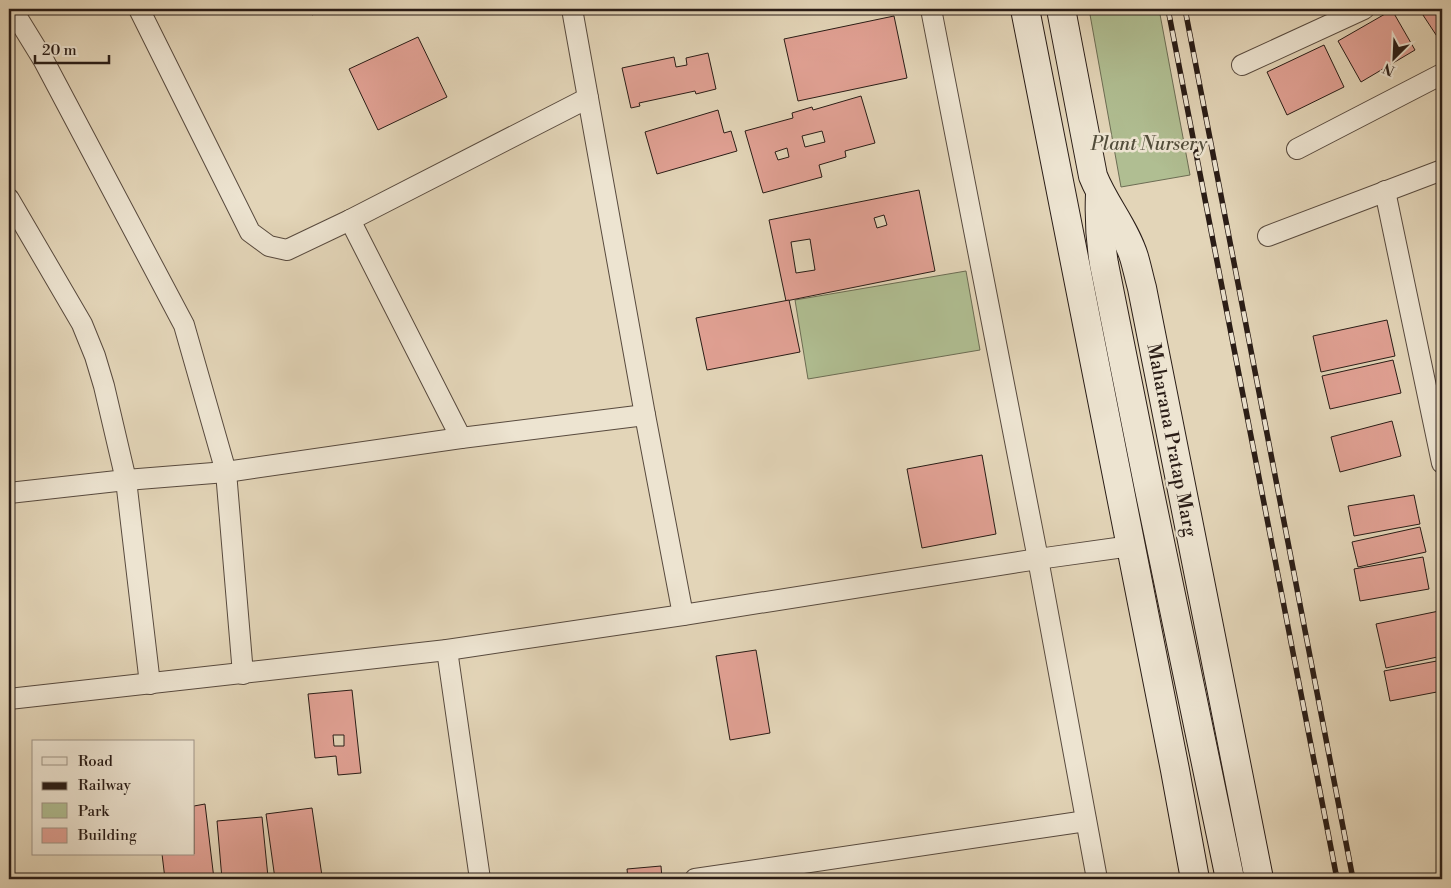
<svg xmlns="http://www.w3.org/2000/svg" width="1451" height="888" font-family="'Libre Bodoni',serif">
  <rect width="100%" height="100%" fill="#e3d5b8"/>
  <filter id="stains"><feTurbulence type="fractalNoise" baseFrequency=".004" numOctaves="4"/><feColorMatrix values="0 0 0 0 .2 0 0 0 0 .09 0 0 0 0 .02 0 0 0 .5 -.17"/></filter>
  <radialGradient id="worn" r=".72"><stop offset=".6" stop-color="#630" stop-opacity="0"/><stop offset="1" stop-color="#630" stop-opacity=".3"/></radialGradient>
  <!-- green -->
  <g fill="#b0be92" stroke="#6c6d54">
    <polygon points="1089,9 1159,9 1190,175 1121,187"/>
    <polygon points="966,271 980,350 808,379 795,300"/>
  </g>
  <!-- building -->
  <g fill="#e1a194" stroke="#291c16" fill-rule="evenodd">
    <polygon points="308,9 323,9 312,15"/>
    <polygon points="1427,9 1442,9 1442,44 1421,12"/>
    <polygon points="1392,10 1415,50 1361,82 1338,41"/>
    <polygon points="894,16 907,78 798,101 784,39"/>
    <polygon points="418,37 447,97 378,130 349,69"/>
    <polygon points="1324,45 1344,87 1287,115 1267,72"/>
    <polygon points="708,53 716,89 696,94 695,91 639,103 640,106 631,108 622,68 674,57 676,67 687,65 686,58"/>
    <path d="M861 96 875 143 845 151 846 157 819 165 822 177 763 193 745 131 793 118 792 113 812 107 813 110ZM822 131 825 142 805 147 802 136ZM787 148 789 157 778 160 775 152Z"/>
    <polygon points="718,110 724,133 731,131 737,151 657,174 645,132"/>
    <path d="M919 190 935 271 786 301 769 220ZM884 215 887 225 877 228 874 218ZM810 239 815 270 796 273 791 242Z"/>
    <polygon points="789,300 800,352 707,370 696,318"/>
    <polygon points="1387,320 1395,356 1321,372 1313,336"/>
    <polygon points="1393,360 1401,393 1330,409 1322,376"/>
    <polygon points="1392,421 1401,456 1340,472 1331,437"/>
    <polygon points="982,455 996,534 922,548 907,469"/>
    <polygon points="1414,495 1420,524 1354,536 1348,506"/>
    <polygon points="1420,527 1426,552 1358,567 1352,542"/>
    <polygon points="1423,557 1429,589 1360,601 1354,569"/>
    <polygon points="1439,611 1442,626 1442,656 1386,668 1376,624"/>
    <polygon points="756,650 770,733 730,740 716,656"/>
    <polygon points="1442,660 1442,691 1390,701 1384,671"/>
    <path d="M352 690 361 773 338 775 336 756 315 758 308 694ZM333 735H344V746H334Z"/>
    <polygon points="205,804 214,879 165,879 162,854 194,854 194,806"/>
    <polygon points="312,808 322,876 294,879 275,879 266,814"/>
    <polygon points="262,817 268,877 222,879 217,821"/>
    <polygon points="661,866 662,879 628,879 627,869"/>
  </g>
  <g fill="none" stroke-linecap="round" stroke-linejoin="round">
    <defs>
      <g id="street">
        <polyline points="12,9 44,61 184,325 226,472 243,674"/>
        <polyline points="139,9 250,232 269,246 287,250 350,220 588,98"/>
        <polyline points="572,9 645,415 683,615"/>
        <polyline points="931,9 1038,559 1097,879"/>
        <polyline points="1242,65 1364,9"/>
        <polyline points="1297,149 1442,74"/>
        <polyline points="1385,191 1442,463"/>
        <polyline points="9,199 82,324 95,356 104,386 126,480 150,684"/>
        <polyline points="350,220 461,438"/>
        <polyline points="1268,236 1442,170"/>
        <polyline points="9,493 126,480 226,472 461,438 645,415"/>
        <polyline points="447,650 480,879"/>
        <polyline points="9,699 447,650 683,615 1038,559 1131,546"/>
        <polyline points="695,879 1086,821"/>
      </g>
      <g id="secondary">
        <polyline points="1025,9 1175,770 1195,879"/>
        <path d="M1061 9 1093 176C1104 204 1125 228 1134 257 1137 267 1139 277 1142 288L1259 879"/>
        <path d="M1100 194C1099 218 1100 240 1104 264L1149 489 1230 879"/>
      </g>
    </defs>
    <!-- street casing -->
    <use href="#street" stroke="#584a3e" stroke-width="22"/>
    <!-- secondary casing -->
    <use href="#secondary" stroke="#291c16" stroke-width="30"/>
    <!-- street -->
    <use href="#street" stroke="#ede4d1" stroke-width="20"/>
    <!-- secondary -->
    <use href="#secondary" stroke="#ede4d1" stroke-width="28"/>
    <defs>
      <g id="rail">
        <polyline points="1168,9 1337,879"/>
        <polyline points="1185,9 1353,879"/>
      </g>
    </defs>
    <!-- rail casing -->
    <use href="#rail" stroke="#291c16" stroke-width="5.5"/>
    <!-- rail -->
    <use href="#rail" stroke="#ede4d1" stroke-width="4" stroke-dasharray="11" stroke-linecap="butt"/>
  </g>
  <g text-anchor="middle" dominant-baseline="central" stroke-width="5" stroke-linejoin="round" paint-order="stroke">
    <!-- park labels -->
    <g font-size="19" font-style="italic" fill="#524d3b" stroke="#ede4d1">
      <text x="1149" y="144">Plant Nursery</text>
    </g>
    <!-- street labels -->
    <g font-size="19" fill="#291c16" stroke="#ede4d1">
      <text transform="translate(1172 440) rotate(79)">Maharana Pratap Marg</text>
    </g>
  </g>
  <!-- margin -->
  <rect width="1451" height="888" fill="none" stroke="#e3d5b8" stroke-width="30"/>
  <rect x="10" y="10" width="1431" height="868" fill="none" stroke="#291c16" stroke-width="2.5"/>
  <rect x="15" y="15" width="1421" height="858" fill="none" stroke="#291c16"/>
  <!-- legend -->
  <rect x="32" y="740" width="162" height="115" fill="#ede4d1" stroke="#9f9486"/>
  <rect x="42" y="757" width="25" height="8" fill="#ede4d1" stroke="#9f9486"/>
  <text x="78" y="766" font-size="15" fill="#291c16">Road</text>
  <rect x="42" y="782" width="25" height="8" fill="#291c16" stroke="#9f9486"/>
  <text x="78" y="790" font-size="15" fill="#291c16">Railway</text>
  <rect x="42" y="803" width="25" height="15" fill="#b0be92" stroke="#9f9486"/>
  <text x="78" y="816" font-size="15" fill="#291c16">Park</text>
  <rect x="42" y="828" width="25" height="15" fill="#e1a194" stroke="#9f9486"/>
  <text x="78" y="840" font-size="15" fill="#291c16">Building</text>
  <!-- north arrow -->
  <g transform="translate(1394 58) rotate(204)" stroke="#ede4d1" stroke-width="4" paint-order="stroke">
  <path d="M0-4L9 19L0 12L-9 19Z" fill="#291c16"/>
  <text y="-8" font-size="14" font-weight="bold" text-anchor="middle" fill="#291c16">N</text>
  </g>
  <!-- scale -->
  <path d="M35 55v8h74v-8" fill="none" stroke="#291c16" stroke-width="2.5"/>
  <text x="42" y="55" font-size="15" fill="#291c16" stroke="#ede4d1" stroke-width="4" paint-order="stroke">20 m</text>
  <rect width="100%" height="100%" filter="url(#stains)"/>
  <rect width="100%" height="100%" fill="url(#worn)"/>
</svg>
